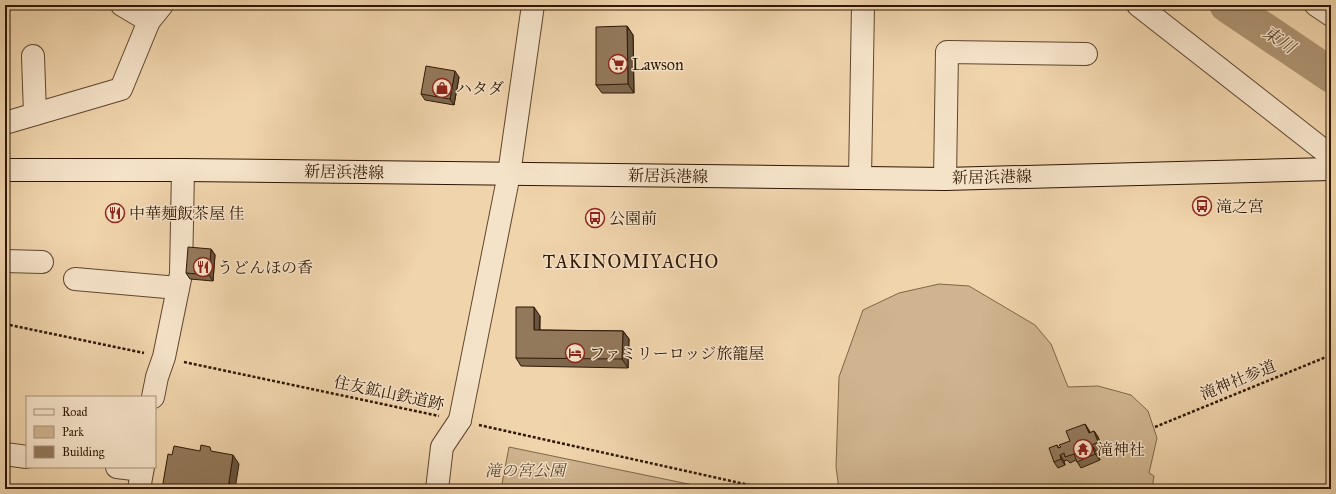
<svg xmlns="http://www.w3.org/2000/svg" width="1336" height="494" font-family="'IM FELL Great Primer','Noto Serif JP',serif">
  <rect width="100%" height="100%" fill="#f0d4ac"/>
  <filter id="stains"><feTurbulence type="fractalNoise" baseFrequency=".005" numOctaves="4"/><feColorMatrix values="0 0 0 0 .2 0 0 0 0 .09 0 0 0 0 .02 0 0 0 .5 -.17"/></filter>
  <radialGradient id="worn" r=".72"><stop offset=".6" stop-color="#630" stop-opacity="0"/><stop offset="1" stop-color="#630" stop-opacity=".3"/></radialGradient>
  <!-- green -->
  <g fill="#cfb48f" stroke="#7e6649">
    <polygon points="939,284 969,286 1035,325 1051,344 1068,387 1098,386 1131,395 1148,411 1157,438 1149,473 1154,476 1152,489 839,489 836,467 839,377 863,310 899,293"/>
    <polygon points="509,447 698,486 712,489 501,489"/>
  </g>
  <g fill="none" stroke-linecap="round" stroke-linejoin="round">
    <!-- river -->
    <polyline stroke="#ae9473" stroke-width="35" points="1227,5 1331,75"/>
    <defs>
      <g id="minor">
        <polyline points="122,5 149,21"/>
        <polyline points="1138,5 1331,156"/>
        <polyline points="1316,5 1331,15"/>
        <polyline points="33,56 35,114"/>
        <polyline points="5,123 121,89 149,21 162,5"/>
        <polyline points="860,178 863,5"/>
        <polyline points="945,179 947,52 1086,54"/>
        <polyline points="5,261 42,262"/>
        <polyline points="75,279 178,288"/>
        <polyline points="153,397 157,377 164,357 181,274 183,170"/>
        <polyline points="5,454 27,457"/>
        <polyline points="117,467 142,470"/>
        <polyline points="139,489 143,467"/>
        <polyline points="437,489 442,447 460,420"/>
      </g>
      <polyline id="tertiary" points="460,420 509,174 533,5"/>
      <polyline id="secondary" points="5,170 183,170 945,179 1331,169"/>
    </defs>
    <!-- minor casing -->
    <use href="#minor" stroke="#5e462d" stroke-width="24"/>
    <!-- tertiary casing -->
    <use href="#tertiary" stroke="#5e462d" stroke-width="24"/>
    <!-- secondary casing -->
    <use href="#secondary" stroke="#2e1703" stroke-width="24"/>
    <!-- path -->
    <g stroke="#2e1703" stroke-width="2.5" stroke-dasharray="3 2" stroke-linecap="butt">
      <polyline points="5,324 144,353"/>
      <polyline points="184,362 439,416"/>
      <polyline points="479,425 767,489"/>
      <polyline points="1155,427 1331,355"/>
    </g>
    <!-- minor -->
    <use href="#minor" stroke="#f5e3c9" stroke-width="22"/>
    <!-- tertiary -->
    <use href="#tertiary" stroke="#f5e3c9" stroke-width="22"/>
    <!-- secondary -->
    <use href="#secondary" stroke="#f5e3c9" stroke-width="22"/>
  </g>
  <!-- wall -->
  <g fill="#7e684e" stroke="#2e1703">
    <polygon points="627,26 633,35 634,93 602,93 596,85"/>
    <polygon points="459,77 454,105 425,100 421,94"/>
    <polygon points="211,249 215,255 213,281 190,279 186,273"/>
    <polygon points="540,316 540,330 623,331 629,339 628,368 521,366 516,358"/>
    <polygon points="1085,424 1090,433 1094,431 1098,437 1102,448 1096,451 1100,460 1081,468 1076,460 1070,463 1067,460 1064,461 1065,465 1058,468 1054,462 1057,445 1059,448 1070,441"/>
  </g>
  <!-- shaded-wall -->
  <g fill="#675540" stroke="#2e1703">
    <polygon points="627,26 633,35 634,93 628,84"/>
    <polygon points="455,71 459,77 454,105 450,99"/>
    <polygon points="211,249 215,255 213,281 209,275"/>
    <polygon points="534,307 540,316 539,338 534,330"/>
    <polygon points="623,331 629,339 628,368 622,359"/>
    <polygon points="1085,424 1089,430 1093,439 1089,433"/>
    <polygon points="1094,431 1098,437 1102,448 1098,442"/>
    <polygon points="1092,445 1096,451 1100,460 1095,454"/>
    <polygon points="233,455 239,464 235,489 228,489"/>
    <polygon points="1060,455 1064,461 1065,465 1061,459"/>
  </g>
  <!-- building -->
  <g fill="#93795b" stroke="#2e1703">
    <polygon points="627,26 628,84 596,85 596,27"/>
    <polygon points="426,66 455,71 450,99 421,94"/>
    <polygon points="188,247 211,249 209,275 186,273"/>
    <polygon points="516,307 534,307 534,330 623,331 622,359 516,358"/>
    <polygon points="1085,424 1089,433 1094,431 1098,442 1092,445 1095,454 1077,462 1074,454 1065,457 1064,453 1060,455 1061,459 1054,462 1049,448 1057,445 1058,448 1061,447 1059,445 1070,441 1066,431"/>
    <polygon points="201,445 210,447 211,451 233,455 228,489 162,489 168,454 172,455 174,446 200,451"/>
  </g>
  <!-- icons -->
  <defs>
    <symbol id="supermarket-ring" viewBox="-11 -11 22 22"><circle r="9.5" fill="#f5e3c9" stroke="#8f2418" stroke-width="1.5"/><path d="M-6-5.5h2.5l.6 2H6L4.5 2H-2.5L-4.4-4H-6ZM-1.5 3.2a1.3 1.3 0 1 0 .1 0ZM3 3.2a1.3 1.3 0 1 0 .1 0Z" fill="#8f2418"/></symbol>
    <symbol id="shop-ring" viewBox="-11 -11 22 22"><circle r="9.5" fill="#f5e3c9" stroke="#8f2418" stroke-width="1.5"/><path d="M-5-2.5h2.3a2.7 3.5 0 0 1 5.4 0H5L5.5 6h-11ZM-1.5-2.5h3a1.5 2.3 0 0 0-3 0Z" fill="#8f2418"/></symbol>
    <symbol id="bus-ring" viewBox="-11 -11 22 22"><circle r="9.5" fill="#f5e3c9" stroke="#8f2418" stroke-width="1.5"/><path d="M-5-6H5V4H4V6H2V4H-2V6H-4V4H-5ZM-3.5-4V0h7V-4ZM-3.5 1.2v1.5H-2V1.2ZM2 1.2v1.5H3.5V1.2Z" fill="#8f2418"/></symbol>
    <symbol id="restaurant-ring" viewBox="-11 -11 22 22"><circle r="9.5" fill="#f5e3c9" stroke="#8f2418" stroke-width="1.5"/><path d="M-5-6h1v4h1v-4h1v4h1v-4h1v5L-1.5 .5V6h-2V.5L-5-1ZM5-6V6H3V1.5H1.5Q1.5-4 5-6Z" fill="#8f2418"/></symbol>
    <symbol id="hotel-ring" viewBox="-11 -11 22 22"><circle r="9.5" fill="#f5e3c9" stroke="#8f2418" stroke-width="1.5"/><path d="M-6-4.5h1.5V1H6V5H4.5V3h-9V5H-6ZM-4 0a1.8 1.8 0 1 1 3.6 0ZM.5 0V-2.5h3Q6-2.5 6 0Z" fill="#8f2418"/></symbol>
    <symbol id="temple-ring" viewBox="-11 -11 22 22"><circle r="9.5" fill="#f5e3c9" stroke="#8f2418" stroke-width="1.5"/><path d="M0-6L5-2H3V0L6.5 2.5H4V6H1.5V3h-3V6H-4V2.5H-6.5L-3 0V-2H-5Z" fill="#8f2418"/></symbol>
  </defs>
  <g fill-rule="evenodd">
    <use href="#supermarket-ring" x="607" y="53" width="22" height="22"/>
    <use href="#shop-ring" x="431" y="77" width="22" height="22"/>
    <use href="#bus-ring" x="1191" y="195" width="22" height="22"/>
    <use href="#restaurant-ring" x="104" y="202" width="22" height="22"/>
    <use href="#bus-ring" x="584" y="207" width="22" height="22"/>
    <use href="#restaurant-ring" x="192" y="256" width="22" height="22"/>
    <use href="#hotel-ring" x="564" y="342" width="22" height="22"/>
    <use href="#temple-ring" x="1072" y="438" width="22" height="22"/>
  </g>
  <g text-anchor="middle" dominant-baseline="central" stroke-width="3" stroke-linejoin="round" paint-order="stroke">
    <!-- poi labels -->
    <g font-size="16" fill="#2e1703" stroke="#f5e3c9" text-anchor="start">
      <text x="632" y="64">Lawson</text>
      <text x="456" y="88">ハタダ</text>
      <text x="1216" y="206">滝之宮</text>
      <text x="129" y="213">中華麺飯茶屋 佳</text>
      <text x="609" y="218">公園前</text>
      <text x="217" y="267">うどんほの香</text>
      <text x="589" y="353">ファミリーロッジ旅籠屋</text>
      <text x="1097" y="449">滝神社</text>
    </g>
    <!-- street labels -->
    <g font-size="16" fill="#2e1703" stroke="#f5e3c9">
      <text transform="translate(344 172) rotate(1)">新居浜港線</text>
      <text transform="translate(668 176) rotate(1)">新居浜港線</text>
      <text transform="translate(992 177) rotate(-1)">新居浜港線</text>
      <text transform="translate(1238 380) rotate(-22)">滝神社参道</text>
      <text transform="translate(389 393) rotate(12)">住友鉱山鉄道跡</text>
    </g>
    <!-- park labels -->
    <g font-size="16" font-style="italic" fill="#5e462d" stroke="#f5e3c9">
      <text x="525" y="470">滝の宮公園</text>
    </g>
    <!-- water labels -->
    <g font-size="17" font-style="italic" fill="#614930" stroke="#f5e3c9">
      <text transform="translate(1279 40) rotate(34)">東川</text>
    </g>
    <!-- quarter labels -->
    <g font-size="18" letter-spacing="1" fill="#2e1703" stroke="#f5e3c9">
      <text x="631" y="262">TAKINOMIYACHO</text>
    </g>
  </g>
  <!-- margin -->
  <rect width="1336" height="494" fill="none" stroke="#f0d4ac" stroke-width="20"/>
  <rect x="6" y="6" width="1324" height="482" fill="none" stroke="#2e1703" stroke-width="2"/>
  <rect x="10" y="10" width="1316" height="474" fill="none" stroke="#2e1703"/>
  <!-- legend -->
  <rect x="26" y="396" width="130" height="72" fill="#f5e3c9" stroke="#a5917a"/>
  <rect x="34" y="409" width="20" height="6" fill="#f5e3c9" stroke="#a5917a"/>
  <text x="62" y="416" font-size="12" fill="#2e1703">Road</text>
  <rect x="34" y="426" width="20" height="12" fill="#cfb48f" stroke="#a5917a"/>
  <text x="62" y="436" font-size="12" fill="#2e1703">Park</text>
  <rect x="34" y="446" width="20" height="12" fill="#93795b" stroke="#a5917a"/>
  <text x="62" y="456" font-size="12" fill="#2e1703">Building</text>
  <rect width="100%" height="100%" filter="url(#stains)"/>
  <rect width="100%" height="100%" fill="url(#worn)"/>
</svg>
